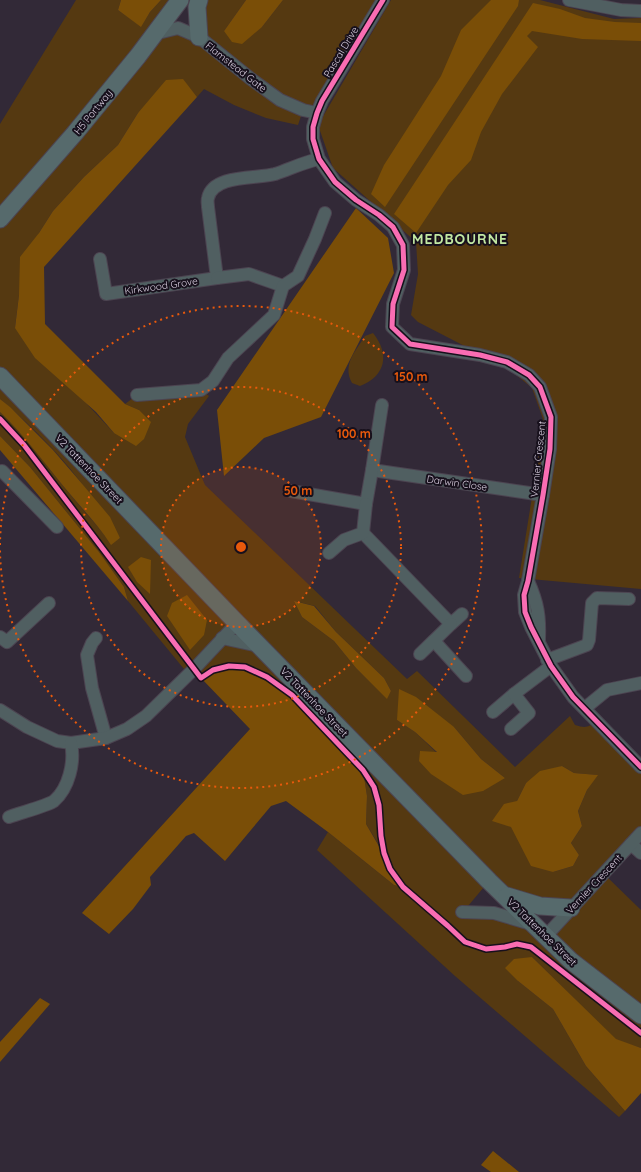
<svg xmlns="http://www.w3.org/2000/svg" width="641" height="1172" font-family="Quicksand,sans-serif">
  <rect width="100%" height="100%" fill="#322937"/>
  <!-- green -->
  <g fill="#553911" fill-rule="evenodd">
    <path d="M76 0H121L118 10 141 26 150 12 161 0H180L155 34 178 28 199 37V0H246L224 31 262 27 283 0H383L317 113 303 110 298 125 266 118 234 105 204 89 197 97 182 79 138 113 118 145 84 177 53 211 39 233 19 295 15 327 114 433 139 410 125 404 137 395 201 390 209 396 188 424 185 437 205 485 407 679 417 671 515 767 570 716 575 725C585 728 588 728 596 721L641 767V833L604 874 641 910V1048L616 1040 532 957 518 981 553 1009 586 1066 625 1111 619 1117 455 976 317 850 328 832 394 885 402 886 390 869 384 853 366 824 367 796 363 770 341 747 213 670 201 678 190 664 184 669 128 601 124 587 99 552 30 467 0 436V412C26 437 47 467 70 494 83 511 99 526 111 544L120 538C106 519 93 499 79 480 59 453 26 421 0 399V124ZM294 601 315 606 336 632 384 678 391 691 387 698 356 668 334 641 302 617ZM238 623 260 646 222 638ZM397 720 454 727 481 759 505 778 437 753 415 732ZM562 766 574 773 597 775 587 790 578 811 582 826 571 843 579 855 573 866 553 872 511 826 517 801 526 783ZM489 881 540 906 571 908 546 936 494 913 463 912Z"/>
    <polygon points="391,0 540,0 614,19 641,18 641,589 519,578 544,422 532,388 509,369 418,322 411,315 418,274 416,242 333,168 318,125"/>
    <path d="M373 333C390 354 386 376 360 386L352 383C342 364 356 351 365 336Z"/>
  </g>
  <!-- forest -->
  <g fill="#7a4e07">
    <polygon points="121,0 161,0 150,12 141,27 118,10"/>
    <polygon points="246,0 283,0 262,27 242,44 232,42 224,31"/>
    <polygon points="491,0 519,0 518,6 385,207 371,194 384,165 441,76 461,30"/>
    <polygon points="533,3 560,9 585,18 615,22 641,23 641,41 582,39 532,31 527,36 538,47 502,94 481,132 471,160 448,185 416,233 394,214"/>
    <polygon points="183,79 197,97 44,267 45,324 125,404 139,410 151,422 144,439 136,446 114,433 96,412 35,358 15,328 19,295 20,257 39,233 53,211 84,177 118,145 138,113 166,80"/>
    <polygon points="356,208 388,238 394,273 321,417 264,438 224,476 217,410"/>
    <path d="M0 399 10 407 53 450 78 479 110 517 120 538 111 545C99 526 84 511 70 494 47 467 26 437 0 412Z"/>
    <polygon points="0,436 30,467 99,552 124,587 128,601 0,450"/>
    <polygon points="141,557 151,560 150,594 137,582 128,567"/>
    <polygon points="187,595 207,620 204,635 190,650 167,616 172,603"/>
    <polygon points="294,601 314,606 336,632 384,678 391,691 387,699 356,668 334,641 302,617"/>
    <polygon points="229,666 245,667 267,677 292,695 363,770 367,796 366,824 403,887 394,885 328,832 286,801 271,806 225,861 194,833 186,836 150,877 151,885 133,909 109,934 82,913 250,729 201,678 213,670"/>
    <polygon points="399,689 416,697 454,727 481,759 505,778 483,791 463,795 431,774 419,761 420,751 437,752 415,732 397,720"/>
    <polygon points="562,766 574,773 598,775 587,790 578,811 582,826 571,843 579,855 573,866 553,872 531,866 511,827 492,821 504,804 517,801 526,783 540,771"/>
    <polygon points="532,957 616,1039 641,1048 641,1093 625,1111 586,1066 553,1009 518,981 505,968 514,959"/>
    <polygon points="40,998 50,1004 0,1062 0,1042"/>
    <polygon points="493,1151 519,1172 491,1172 481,1165"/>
  </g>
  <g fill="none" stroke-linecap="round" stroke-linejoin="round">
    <defs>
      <g id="street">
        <polyline points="383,0 322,101 317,113 313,127 313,139 319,159 335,182 356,200 379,215 393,227 403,245 404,270 393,304 392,327 410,344 480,355 507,362 529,375 540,387 551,417 550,449 543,495 528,581 524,595 525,612 531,627 551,666 573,697 641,767"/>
        <polyline points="569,0 621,10 641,11"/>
        <polyline points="154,34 178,28 199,37 251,79 280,100 303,110 317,113"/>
        <path d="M100 259 106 294 217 278 208 207C208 204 207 201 208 198 213 174 257 179 275 174 290 169 304 162 319 159"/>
        <polyline points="217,278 249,274 283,286"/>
        <polyline points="137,395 201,390 213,381 228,358 274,315 283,286 298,276 315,239 325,213"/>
        <polyline points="382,405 372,470 543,495"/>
        <polyline points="2,471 57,527"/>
        <polyline points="291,491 366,504 372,470"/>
        <polyline points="363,533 451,624 462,614"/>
        <polyline points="329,553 344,540 363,533 366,504"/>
        <path d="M528 581C538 603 540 617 539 640"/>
        <polyline points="0,637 7,642 49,603"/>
        <polyline points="96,638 92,643 87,655 92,688 106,738"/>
        <polyline points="222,638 259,646"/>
        <polyline points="434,641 466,676"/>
        <polyline points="420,654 451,624"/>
        <polyline points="547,660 587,645 589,640 592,603 597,598 629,599"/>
        <polyline points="585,708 607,690 641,683"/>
        <polyline points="0,710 27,727 57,741 71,743 106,738 127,729 146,716 194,669 237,623"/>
        <polyline points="493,712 514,694"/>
        <polyline points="511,729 529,713 514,694 551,666"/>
        <path d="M9 817C19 813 47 806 54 801 69 788 75 762 71 743"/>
        <polyline points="631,844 641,853"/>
        <polyline points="462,912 494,913 531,924"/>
        <polyline points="546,936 641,833"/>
      </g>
      <g id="secondary">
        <polyline points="199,37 197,7 199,0"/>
        <polyline points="0,219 75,133 138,56 180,0"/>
        <polyline points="0,376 237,623 489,881 571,961 641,1015"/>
        <polyline points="507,896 540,906 571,908"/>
      </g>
    </defs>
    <!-- street casing -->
    <use href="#street" stroke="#4c4451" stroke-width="14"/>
    <!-- secondary casing -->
    <use href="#secondary" stroke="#4c4451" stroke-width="19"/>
    <!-- street -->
    <use href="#street" stroke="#505f61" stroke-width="12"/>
    <!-- secondary -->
    <use href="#secondary" stroke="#566a6c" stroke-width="17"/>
    <defs>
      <g id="cycleway">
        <polyline points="383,0 322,101 317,113 313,127 313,139 319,159 335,182 356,200 379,215 393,227 403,245 404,270 393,304 392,327 410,344 480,355 507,362 529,375 540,387 551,417 550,449 543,495 528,581 524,595 525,612 531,627 551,666 573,697 641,767"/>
        <polyline points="0,419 24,445 201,678 213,670 229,666 245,667 267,677 292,695 363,770 374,787 379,805 381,836 384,853 390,869 403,887 448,926 465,942 486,949 505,947 517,944 531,947 641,1033"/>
      </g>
    </defs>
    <!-- cycleway casing -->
    <use href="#cycleway" stroke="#17101c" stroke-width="8"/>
    <!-- cycleway -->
    <use href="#cycleway" stroke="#f96db3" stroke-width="5"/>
  </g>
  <!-- distance rings -->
  <circle cx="241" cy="547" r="80" fill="#e8590c" fill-opacity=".12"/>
  <g fill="none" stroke="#e8590c" stroke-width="2" stroke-dasharray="2 4">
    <circle cx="241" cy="547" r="80"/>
    <circle cx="241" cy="547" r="160"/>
    <path d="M0 545A241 241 0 1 1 0 549"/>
  </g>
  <g text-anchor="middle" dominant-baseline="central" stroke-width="4" stroke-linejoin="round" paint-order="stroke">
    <!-- street labels -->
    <g font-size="10" fill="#d8cedf" stroke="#17101c">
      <text transform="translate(341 52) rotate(-59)">Pascal Drive</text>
      <text transform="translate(236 67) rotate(38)">Flamstead Gate</text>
      <text transform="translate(93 112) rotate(-51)">H5 Portway</text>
      <text transform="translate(161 286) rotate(-8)">Kirkwood Grove</text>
      <text transform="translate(538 459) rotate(-84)">Vernier Crescent</text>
      <text transform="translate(89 469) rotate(46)">V2 Tattenhoe Street</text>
      <text transform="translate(457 483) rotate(8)">Darwin Close</text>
      <text transform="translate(314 702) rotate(46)">V2 Tattenhoe Street</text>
      <text transform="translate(594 884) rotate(-47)">Vernier Crescent</text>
      <text transform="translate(542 932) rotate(44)">V2 Tattenhoe Street</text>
    </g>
    <!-- district labels -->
    <g font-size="14" font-weight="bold" letter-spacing="1" fill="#c2e8a2" stroke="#17101c">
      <text x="460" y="239">MEDBOURNE</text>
    </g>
  </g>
  <circle cx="241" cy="547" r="6" fill="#e8590c" stroke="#17101c" stroke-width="2"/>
  <g font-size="12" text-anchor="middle" font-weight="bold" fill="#e8590c" stroke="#17101c" stroke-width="4" stroke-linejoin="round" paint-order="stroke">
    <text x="411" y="381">150 m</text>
    <text x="354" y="438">100 m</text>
    <text x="298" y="495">50 m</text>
  </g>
</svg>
